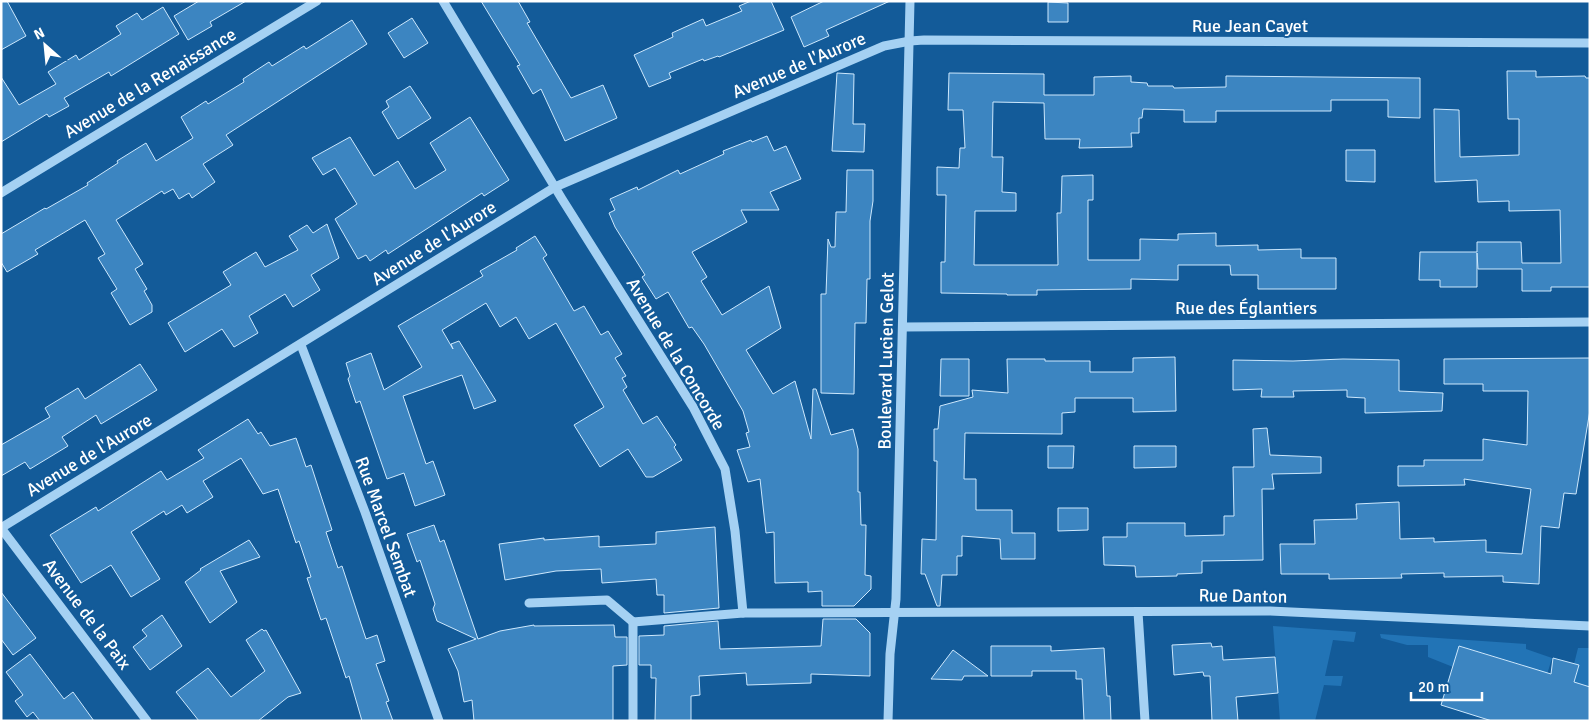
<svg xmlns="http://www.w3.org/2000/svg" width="1591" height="722" font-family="Signika,sans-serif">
  <rect width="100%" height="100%" fill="#135b99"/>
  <!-- green -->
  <g fill="#2274b6">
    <polygon points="1273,626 1356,632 1354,642 1333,640 1325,676 1343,676 1341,686 1324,685 1315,721 1280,721"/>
    <polygon points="1380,634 1526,644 1526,649 1552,658 1540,698 1523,665 1460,646 1453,667 1428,657 1428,645 1407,645 1381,638"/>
    <polygon points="1578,648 1590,648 1590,687 1574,682 1579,666 1574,664"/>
  </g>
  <!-- building -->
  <g fill="#3c85c1" stroke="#cde8fd">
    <polygon points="1,1 7,1 26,36 1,50"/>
    <polygon points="199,1 246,1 210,22 212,26 188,40 174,16"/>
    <polygon points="481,1 518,1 530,22 527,23 571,98 603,85 617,118 565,141 541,89 533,94 517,66 520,65"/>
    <polygon points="751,1 771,1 784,30 719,57 718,56 704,61 703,59 669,73 671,78 649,87 634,55 673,37 672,33 703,19 706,26 742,11 739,6"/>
    <polygon points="824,1 890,1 826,30 829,36 804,47 791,17"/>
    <polygon points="1048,2 1068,3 1068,22 1048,22"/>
    <polygon points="163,7 179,34 111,76 109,72 64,98 69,106 49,117 47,114 1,142 1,77 19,105 56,84 48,72 76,55 79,60 121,34 116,26 137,13 142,20"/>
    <polygon points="412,18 428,43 404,58 388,33"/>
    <polygon points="352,20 367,44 226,135 233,145 203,164 215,182 192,198 189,193 179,199 173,189 164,194 162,191 116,220 143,264 135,269 147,289 144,291 152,305 152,312 130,325 111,293 117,289 98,258 105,254 85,220 35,250 38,254 7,272 1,262 1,234 45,208 46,209 88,185 87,183 118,163 117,161 146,143 156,161 193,138 181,117 206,101 208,104 244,82 243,79 269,62 272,66 304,46 306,49"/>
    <polygon points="1507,71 1536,71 1536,77 1585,76 1586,78 1590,78 1590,287 1551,287 1551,291 1522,291 1522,269 1478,269 1477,253 1477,287 1440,287 1440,280 1419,280 1420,252 1477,252 1477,242 1521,242 1522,263 1561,263 1560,210 1509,211 1509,201 1478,202 1477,180 1435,182 1434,109 1459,110 1460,157 1519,155 1519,119 1508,119"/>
    <polygon points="837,73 854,74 853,124 865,124 864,152 832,151"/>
    <polygon points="949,73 1044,74 1044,95 1094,95 1094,77 1131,76 1131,82 1147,83 1148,86 1173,86 1174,88 1226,87 1226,76 1420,78 1420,118 1388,117 1388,100 1331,100 1331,111 1216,111 1216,122 1184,122 1184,110 1143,109 1142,118 1139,118 1139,133 1131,133 1132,147 1079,148 1080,139 1045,139 1044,103 993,102 992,157 1003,157 1002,192 1016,193 1016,211 975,211 974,265 1058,265 1057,213 1061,213 1062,176 1093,175 1093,200 1088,200 1088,260 1140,260 1140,239 1178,240 1178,234 1216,233 1216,246 1258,245 1258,250 1301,249 1301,258 1336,258 1336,289 1258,289 1258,275 1231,275 1230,265 1178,265 1178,280 1131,279 1131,289 1037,290 1037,295 1007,295 1007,294 941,293 941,262 945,262 946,195 937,195 937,167 959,168 960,148 965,148 963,110 948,110"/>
    <polygon points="410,86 431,118 398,139 382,112 389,107 386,101"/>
    <polygon points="470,117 509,180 484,196 482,193 388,254 386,250 370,261 366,255 358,259 335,219 357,204 335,168 323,175 312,158 350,137 374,176 398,161 415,189 446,170 430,143"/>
    <polygon points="767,136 774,151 786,146 801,179 770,192 779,210 741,210 747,222 692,252 707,277 701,281 722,315 769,286 781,328 746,350 773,394 795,381 811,439 813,389 816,389 831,435 853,429 858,449 858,492 860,492 861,525 866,525 865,575 871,576 871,589 854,606 822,606 822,591 808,592 808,582 775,583 774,532 766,533 760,479 748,482 737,450 750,447 746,433 749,432 743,411 704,344 692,327 689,328 668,292 656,299 642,277 645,275 615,227 609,213 615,210 610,199 637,187 638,190 678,170 680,174 724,154 723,151 751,140 752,142"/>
    <polygon points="1346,150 1375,150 1375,182 1346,181"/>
    <polygon points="847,170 873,170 873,201 870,221 870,279 867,279 866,323 855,323 854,394 821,393 821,294 826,294 828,239 831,247 835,247 836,212 846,212"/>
    <polygon points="327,224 339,258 311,275 320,290 293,307 285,294 249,316 258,333 234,347 222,329 185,352 168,323 231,285 223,272 256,252 265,267 298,250 289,236 307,225 313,233"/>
    <polygon points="535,236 547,255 543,258 574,311 584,306 601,335 608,331 622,354 615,358 626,376 622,378 627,387 623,390 643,424 657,416 676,445 674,447 682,460 653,477 646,477 628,449 600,467 574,425 604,407 556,323 529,339 516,317 500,327 486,303 442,330 453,349 451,344 459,341 496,401 474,409 462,375 403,396 426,464 433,461 445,495 415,506 404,473 387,479 360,401 356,403 348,379 350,376 346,363 371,353 384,390 422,367 398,326 483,276 480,271 517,250 516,248"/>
    <polygon points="1175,357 1176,411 1133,412 1133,398 1075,398 1075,412 1062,413 1062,434 965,433 964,479 976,479 976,510 1012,510 1012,533 1035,533 1035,559 1001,559 1000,539 962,536 962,556 957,556 957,575 942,575 940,606 937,606 925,574 921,574 922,539 936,540 937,461 934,461 934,429 938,429 940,406 973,397 972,390 1008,393 1007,359 1045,359 1045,361 1090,361 1090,372 1133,372 1133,358"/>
    <polygon points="1590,358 1590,410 1576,494 1564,493 1559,528 1541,526 1539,584 1503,582 1503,576 1444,577 1444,573 1401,574 1402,578 1329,579 1329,574 1281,574 1280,544 1315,544 1314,520 1357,519 1356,504 1399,502 1400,539 1434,538 1434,542 1486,540 1486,552 1522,554 1531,489 1464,479 1465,485 1398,486 1398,466 1424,466 1424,460 1483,460 1483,439 1527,445 1528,391 1483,391 1483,384 1444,384 1444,359"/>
    <polygon points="941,359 969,359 969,396 940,396"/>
    <polygon points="1343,359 1399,360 1399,391 1443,393 1442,411 1365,413 1365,398 1347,397 1347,390 1293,391 1294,397 1261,397 1262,389 1233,390 1233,360 1293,361"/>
    <polygon points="140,364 157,390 101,424 96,415 62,437 68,446 30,469 25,462 1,476 1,445 50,417 45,408 78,388 85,399"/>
    <polygon points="248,419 258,434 261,432 270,446 296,438 306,467 311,465 332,530 326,532 338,568 342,566 366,639 377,635 385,661 376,664 389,701 386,702 393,721 362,721 349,676 346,678 326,618 321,620 307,578 311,577 299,541 296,543 278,489 263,494 241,458 203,481 213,497 187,513 182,505 166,515 164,511 131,532 160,579 131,597 111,565 81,583 50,535 96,507 98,511 161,471 167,480 204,458 198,450"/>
    <polygon points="1267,428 1270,455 1321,457 1321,473 1272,474 1274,489 1262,489 1263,560 1202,561 1202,573 1177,574 1177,576 1136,577 1135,566 1104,565 1103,537 1127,537 1127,523 1185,523 1185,536 1224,535 1224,516 1234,516 1233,467 1254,467 1253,429"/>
    <polygon points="1048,446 1074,446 1073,468 1048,468"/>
    <polygon points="1134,446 1176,446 1176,467 1134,468"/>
    <polygon points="1058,508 1088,508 1088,530 1058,531"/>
    <polygon points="434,525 440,542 444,540 478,639 500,631 534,625 534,626 614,625 615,637 627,637 627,665 613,666 613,721 474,721 472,700 464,702 458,671 448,649 476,639 437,621 433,609 435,604 420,560 417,562 407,534"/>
    <polygon points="715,527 719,608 664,613 664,595 657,595 656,579 602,583 601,569 556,571 505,580 499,544 544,538 544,540 599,536 599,547 656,544 656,532"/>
    <polygon points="249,540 260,557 220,571 237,602 210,623 185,582 201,570 200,569"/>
    <polygon points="1,592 36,638 13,655 1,639"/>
    <polygon points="162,615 182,646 150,670 133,647 147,636 142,630"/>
    <polygon points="823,619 856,619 870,633 870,676 811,674 811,683 747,685 746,673 699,676 700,695 691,696 691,721 655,721 656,678 651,678 651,665 639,665 639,636 664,635 664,626 718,621 720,649 821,646"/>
    <polygon points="262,629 264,631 266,630 301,693 288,697 258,721 199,721 176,692 208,668 231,697 265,671 246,640"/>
    <polygon points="1211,643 1212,647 1222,646 1223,660 1275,657 1278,693 1236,697 1238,721 1212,721 1210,676 1204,676 1203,672 1174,675 1172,645"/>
    <polygon points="991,646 1051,646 1051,651 1104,648 1107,696 1110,696 1111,721 1084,721 1082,679 1076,679 1076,671 1032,671 1032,676 991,676"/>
    <polygon points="1459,646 1551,674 1553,658 1579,665 1574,682 1590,687 1590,721 1492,721 1441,705"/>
    <polygon points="953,650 988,676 964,676 962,680 931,679"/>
    <polygon points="30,654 64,699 73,692 94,721 40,721 33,712 27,717 15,701 23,695 6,672"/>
  </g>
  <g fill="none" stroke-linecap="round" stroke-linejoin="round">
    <!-- minor -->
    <g stroke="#a5d1f3" stroke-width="9">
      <polyline points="443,1 562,199 693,407 725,469 735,531 743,613"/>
      <polyline points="1,193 317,1"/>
      <polyline points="903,327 1590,322"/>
      <polyline points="301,345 365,512 439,721"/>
      <polyline points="1,528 555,187 884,46 910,41 924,40 1590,43"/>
      <polyline points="1,528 147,721"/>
      <polyline points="529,603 607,600 633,622"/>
      <polyline points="1138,612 1145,721"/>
      <polyline points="633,622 743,613 1270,611 1590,626"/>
      <polyline points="633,721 633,622"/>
      <polyline points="888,721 890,654 896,599 910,1"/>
    </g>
  </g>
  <g text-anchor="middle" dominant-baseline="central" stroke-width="4" stroke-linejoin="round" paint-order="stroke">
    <!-- street labels -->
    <g font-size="18" fill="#fff" stroke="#135b99">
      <text x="1250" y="26">Rue Jean Cayet</text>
      <text transform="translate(799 65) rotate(-23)">Avenue de l'Aurore</text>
      <text transform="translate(150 83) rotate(-31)">Avenue de la Renaissance</text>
      <text transform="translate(434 243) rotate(-32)">Avenue de l'Aurore</text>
      <text x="1246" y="308">Rue des Églantiers</text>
      <text transform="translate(676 354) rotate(59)">Avenue de la Concorde</text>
      <text transform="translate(886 361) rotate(-89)">Boulevard Lucien Gelot</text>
      <text transform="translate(89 455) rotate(-31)">Avenue de l'Aurore</text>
      <text transform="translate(386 527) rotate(70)">Rue Marcel Sembat</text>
      <text transform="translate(1243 596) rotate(1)">Rue Danton</text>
      <text transform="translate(87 614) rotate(53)">Avenue de la Paix</text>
    </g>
  </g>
  <!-- border -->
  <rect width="1591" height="722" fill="none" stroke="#ffffff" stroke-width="5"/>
  <!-- north arrow -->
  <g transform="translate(45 45) rotate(333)" stroke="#135b99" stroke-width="4" paint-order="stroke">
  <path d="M0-4L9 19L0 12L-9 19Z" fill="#ffffff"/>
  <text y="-8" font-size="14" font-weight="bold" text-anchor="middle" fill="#ffffff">N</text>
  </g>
  <!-- scale -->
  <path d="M1411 692v8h71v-8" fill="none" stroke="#ffffff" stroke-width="2.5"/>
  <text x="1418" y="692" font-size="15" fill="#ffffff" stroke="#135b99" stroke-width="4" paint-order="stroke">20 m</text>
</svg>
